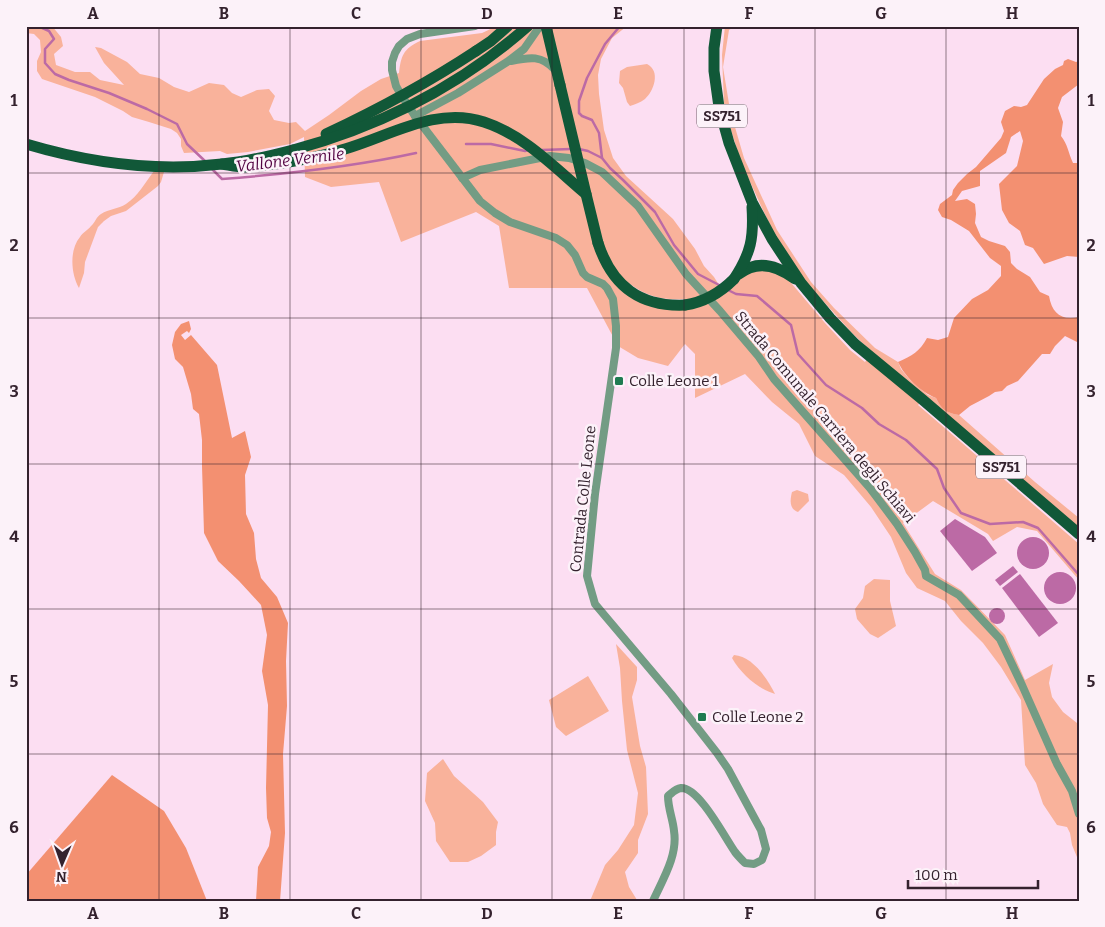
<svg xmlns="http://www.w3.org/2000/svg" width="1105" height="927" font-family="Bitter,serif">
  <rect width="100%" height="100%" fill="#fcdef2"/>
  <!-- green -->
  <g fill="#f9b29b" fill-rule="evenodd">
    <path d="M26 26H52L61 37 63 46 54 54 56 65 75 72H90L100 80 124 85 104 63 95 47 101 48 127 62 140 74 159 78 174 87 189 92 209 83 224 85 232 93 241 97 257 90 269 89 275 96 269 111 274 120 289 123 296 122 305 131 329 115 361 91 381 79 399 73C401 56 403 49 420 41L482 33 497 26H501L494 45 516 26H627L612 38 601 59 598 75 599 94 604 130 613 158 626 176 673 219 695 249 704 266 714 277 724 293 746 274 759 270H771L787 278 825 323 850 350 865 362 872 352 853 334 805 281 774 233 762 208 741 162 730 127 724 103 722 55 725 26H735L729 30 723 67 730 110 744 158 777 230 811 282 834 308 875 348 898 362 901 369 910 380 928 395 936 398C941 409 947 413 959 415L1035 482 1079 518V528L925 397 918 405 1079 544V580L1037 531 1017 527 993 541 988 534 933 501 903 523 935 574 961 590 1005 635 1025 680 1053 664 1049 683 1052 697 1063 712 1077 723 1079 727V862L1072 845 1070 833 1067 827 1057 825 1043 804 1036 783 1025 765 1021 700 1001 667 983 643 961 621 945 601 917 588 906 573 891 537 871 507 844 475 815 456 799 424 772 402 745 374 695 398V354L685 344 668 366 638 358 618 346 587 288H509L499 226 476 212 401 242 379 182 331 187 305 177 304 137 290 144 248 152 227 154 220 151 184 153 181 146V139L177 133 171 129 149 122 132 117 123 111 95 97 42 79 37 71V61L41 52 40 40 34 34 26 33ZM599 258C627 282 644 302 684 299L686 309 655 307Z"/>
    <path d="M647 64C661 71 654 91 645 99 640 103 635 104 630 106L627 102 623 88 619 83 620 71 627 67Z"/>
    <path d="M160 170 164 172 161 182 158 186 126 211 111 216 104 221 98 227 85 262 84 273 79 288C71 274 69 250 80 237 83 232 88 230 91 226 95 223 96 217 101 214 109 209 118 209 126 204 138 196 145 183 154 171Z"/>
    <path d="M797 490 808 494 809 501 798 512C789 509 790 500 792 492Z"/>
    <polygon points="874,579 890,580 890,601 896,626 878,638 870,634 857,619 855,609 863,598 865,586"/>
    <polygon points="616,644 637,667 637,680 632,697 640,746 646,767 648,814 638,840 638,853 625,872 629,887 637,900 636,901 590,901 605,865 618,850 634,825 638,793 627,750 622,701 620,668"/>
    <path d="M734 655C752 656 768 679 775 694 758 689 741 674 732 658Z"/>
    <polygon points="588,676 609,711 566,736 556,727 549,700"/>
    <polygon points="443,759 454,776 483,802 498,822 496,832 496,845 481,856 468,862 450,862 436,841 435,823 425,801 427,773"/>
  </g>
  <!-- forest -->
  <g fill="#f39071">
    <path d="M1068 59 1076 62 1079 61V84L1062 97 1058 108 1063 122 1061 136C1068 145 1068 152 1073 163H1079V257L1067 256 1044 264 1033 248 1025 245 1020 231 1009 223 1002 210 999 184 1017 166 1023 141 1020 131 1011 137 1006 153 980 171V186L962 191 955 201 967 199 975 204 976 214 975 223 981 237 989 241 1005 246 1010 252 1011 263 1017 269 1030 277 1040 292 1049 296C1052 313 1061 321 1079 317V343L1065 336 1055 346 1050 354H1042L1018 381 1007 386 1002 391 995 392 989 396 970 406 959 415C946 413 941 409 936 398 921 392 905 377 898 362 912 356 920 351 927 338L938 340 948 337 954 318 972 299 988 290 1001 276V266L990 258 969 231 951 220 942 217 938 210 940 204 952 195 953 190 958 183 967 174 976 167 1001 138 1004 131 1001 122 1005 111 1014 106 1021 107 1027 105 1044 79 1055 69 1063 65 1064 61Z"/>
    <polygon points="189,321 191,329 189,333 187,331 181,335 185,340 191,335 217,365 232,438 245,431 251,457 245,475 246,514 254,533 256,559 261,578 277,597 288,623 286,661 287,706 283,754 285,833 280,901 256,901 258,867 269,846 271,832 267,818 266,788 268,705 262,671 267,635 261,605 239,581 218,561 204,533 202,466 202,440 199,414 193,409 191,394 183,367 175,359 172,345 175,332 181,324"/>
    <polygon points="112,775 164,811 186,848 207,901 26,901 26,875"/>
  </g>
  <!-- water -->
  <g fill="#bc6aa5">
    <polygon points="955,519 985,537 997,553 972,571 940,531"/>
    <circle cx="1033" cy="553" r="16"/>
    <polygon points="1013,566 1018,572 1000,586 995,580"/>
    <circle cx="1060" cy="588" r="16"/>
    <polygon points="1020,574 1058,623 1039,637 1002,588"/>
    <circle cx="997" cy="616" r="8"/>
  </g>
  <g fill="none" stroke-linecap="round" stroke-linejoin="round">
    <!-- stream -->
    <g stroke="#bc6aa5" stroke-width="2.5">
      <polyline points="38,26 49,31 54,39 45,49 45,63 55,74 69,80 109,93 147,109 177,124 187,144 206,162"/>
      <polyline points="466,144 491,144 525,151 529,150"/>
      <polyline points="579,149 588,151 602,158 610,168 623,180 655,212 674,245 698,274 721,286"/>
      <polyline points="542,150 571,149"/>
      <polyline points="602,158 599,133 592,120 582,116 579,113 579,101 587,78 605,44 620,26"/>
      <path d="M211 168 222 179C287 174 352 167 416 153"/>
      <polyline points="728,290 736,294 757,296 791,325 798,354 826,385 862,408 879,424 906,440 937,469 944,488 961,513 990,524 1023,522 1038,528 1079,575"/>
    </g>
    <!-- street -->
    <g stroke="#739c84" stroke-width="8">
      <path d="M475 26 420 34 407 39 399 46 395 53 392 62V70L396 86 400 93 415 116 480 201 495 213 510 222 556 238 567 245 575 255 583 273 587 277 603 284 607 288 613 299 616 326V348L595 494 587 576 595 604 671 694 717 753 728 769 761 830 766 849 762 860 754 864 745 863C742 860 738 856 735 852 725 838 699 787 681 788 675 789 672 793 668 796 668 809 673 819 674 831 678 855 663 879 653 901"/>
      <path d="M511 61C530 57 542 55 555 70"/>
      <polyline points="415,116 458,93 507,62 524,49 540,26"/>
      <polyline points="462,178 480,170 550,156 569,158 585,163 602,172 638,206 686,274 720,311 759,357 774,379 870,488 897,524 915,552 925,570 926,576 959,595 1000,639 1022,685 1057,764 1072,791 1079,814"/>
    </g>
    <!-- primary -->
    <g stroke="#115838" stroke-width="11">
      <polyline points="546,26 560,85"/>
      <polyline points="717,26 714,48 714,71 719,107 729,143 752,202 772,239 801,283 830,318 855,344 923,400 1079,534"/>
      <polyline points="476,51 491,41 508,26"/>
      <path d="M26 144C90 163 156 172 222 164 246 162 270 156 293 150"/>
      <path d="M598 243C612 286 640 307 685 305"/>
      <path d="M739 274C758 259 778 266 795 279"/>
      <path d="M734 279C751 253 754 238 752 207"/>
    </g>
    <!-- primary-bridge -->
    <g stroke="#115838" stroke-width="11">
      <polyline points="560,85 586,194 598,243"/>
      <path d="M326 134C377 110 429 82 476 51"/>
      <path d="M293 150C381 126 459 87 528 26"/>
      <path d="M222 164C229 165 237 167 245 167 252 167 260 166 267 165 294 162 320 157 345 149 390 136 436 106 484 122 524 135 554 167 586 194"/>
      <path d="M685 305C705 302 720 293 734 279"/>
    </g>
  </g>
  <!-- grid -->
  <path fill="none" stroke="#34222e" stroke-width="1" stroke-opacity="0.55" d="M159 26V901M290 26V901M421 26V901M552 26V901M684 26V901M815 26V901M946 26V901M26 173H1079M26 318H1079M26 464H1079M26 609H1079M26 754H1079"/>
  <!-- markers -->
  <g fill="#1f7b51" stroke="#fcf2f9" stroke-width="2">
    <rect x="614" y="376" width="10" height="10" rx="2.5"/>
    <rect x="697" y="712" width="10" height="10" rx="2.5"/>
  </g>
  <g text-anchor="middle" dominant-baseline="central" stroke-width="5" stroke-linejoin="round" paint-order="stroke">
    <!-- shield labels -->
    <g fill="#fcf2f9" stroke="#70606b" stroke-width="1">
      <rect x="697" y="104.5" width="50" height="23" rx="4"/>
      <rect x="976" y="455.5" width="50" height="23" rx="4"/>
    </g>
    <g font-size="14" font-weight="bold" fill="#34222e">
      <text x="722" y="116">SS751</text>
      <text x="1001" y="467">SS751</text>
    </g>
    <!-- poi labels -->
    <g font-size="15" fill="#34222e" stroke="#fcf2f9" text-anchor="start">
      <text x="629" y="381">Colle Leone 1</text>
      <text x="712" y="717">Colle Leone 2</text>
    </g>
    <!-- street labels -->
    <g font-size="15" fill="#34222e" stroke="#fcf2f9">
      <text transform="translate(825 417) rotate(50)">Strada Comunale Carriera degli Schiavi</text>
      <text transform="translate(583 499) rotate(-84)">Contrada Colle Leone</text>
    </g>
    <!-- water labels -->
    <g font-size="16" font-style="italic" fill="#520342" stroke="#fcf2f9">
      <text transform="translate(290 160) rotate(-7)">Vallone Vernile</text>
    </g>
  </g>
  <!-- border -->
  <rect width="1105" height="927" fill="none" stroke="#fcf2f9" stroke-width="55"/>
  <!-- north arrow -->
  <g transform="translate(62 864) rotate(182)" stroke="#fcf2f9" stroke-width="4" paint-order="stroke">
  <path d="M0-4L9 19L0 12L-9 19Z" fill="#34222e"/>
  <text y="-8" font-size="14" font-weight="bold" text-anchor="middle" fill="#34222e">N</text>
  </g>
  <!-- scale -->
  <path d="M908 880v8h130v-8" fill="none" stroke="#34222e" stroke-width="2.5"/>
  <text x="915" y="880" font-size="15" fill="#34222e" stroke="#fcf2f9" stroke-width="4" paint-order="stroke">100 m</text>
  <rect x="28" y="28" width="1050" height="872" fill="none" stroke="#34222e" stroke-width="2"/>
  <g font-size="16" text-anchor="middle" font-weight="bold" fill="#34222e">
    <text x="93" y="19">A</text>
    <text x="224" y="19">B</text>
    <text x="356" y="19">C</text>
    <text x="487" y="19">D</text>
    <text x="618" y="19">E</text>
    <text x="749" y="19">F</text>
    <text x="881" y="19">G</text>
    <text x="1012" y="19">H</text>
    <text x="14" y="106">1</text>
    <text x="1091" y="106">1</text>
    <text x="14" y="251">2</text>
    <text x="1091" y="251">2</text>
    <text x="14" y="397">3</text>
    <text x="1091" y="397">3</text>
    <text x="14" y="542">4</text>
    <text x="1091" y="542">4</text>
    <text x="14" y="687">5</text>
    <text x="1091" y="687">5</text>
    <text x="14" y="833">6</text>
    <text x="1091" y="833">6</text>
    <text x="93" y="919">A</text>
    <text x="224" y="919">B</text>
    <text x="356" y="919">C</text>
    <text x="487" y="919">D</text>
    <text x="618" y="919">E</text>
    <text x="749" y="919">F</text>
    <text x="881" y="919">G</text>
    <text x="1012" y="919">H</text>
  </g>
</svg>
